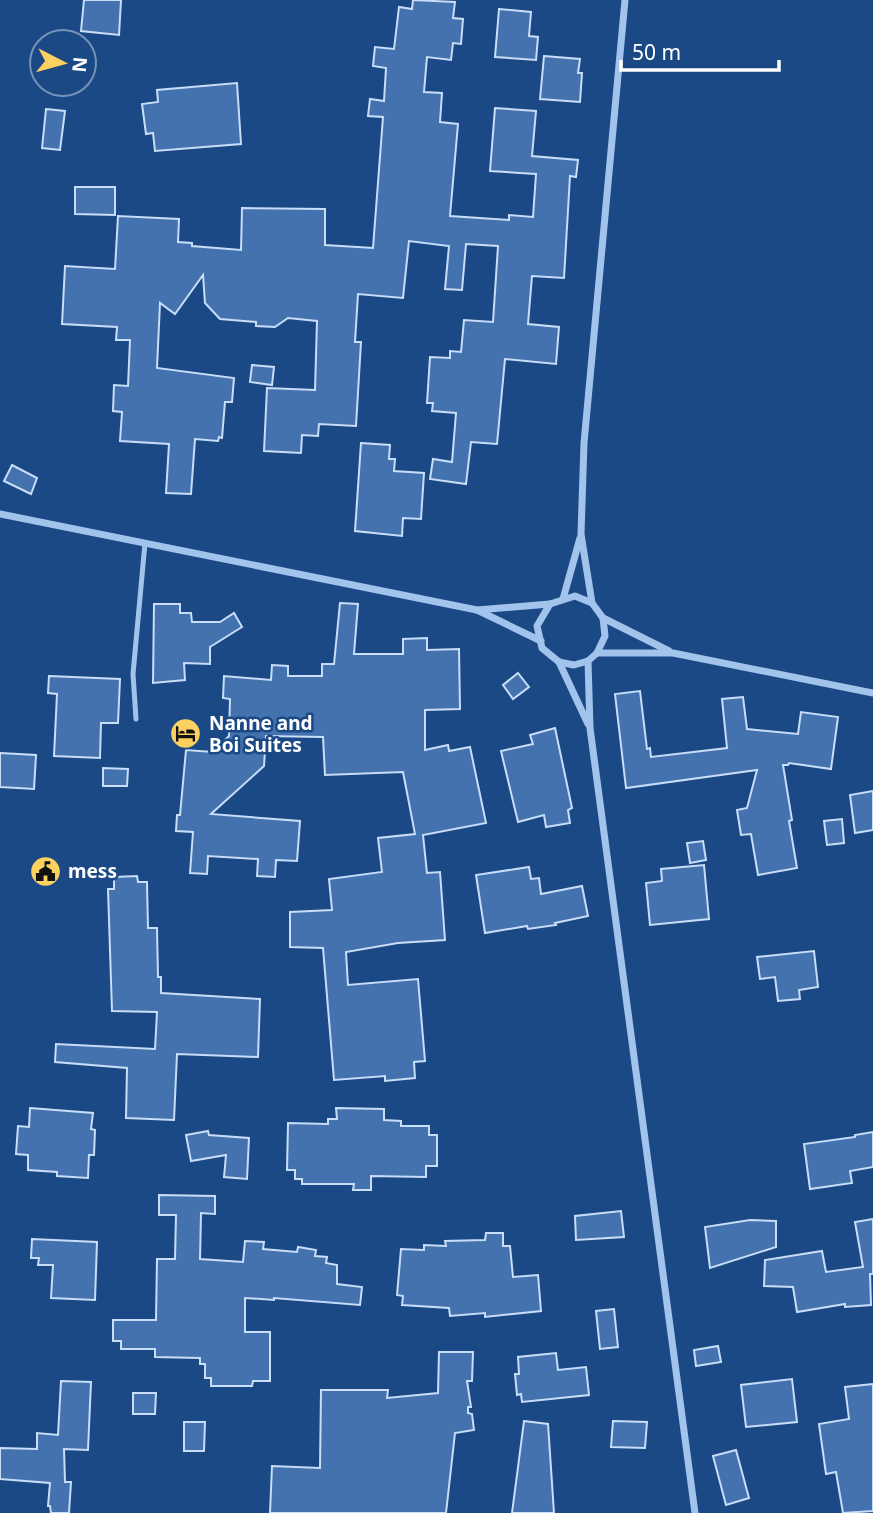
<svg xmlns="http://www.w3.org/2000/svg" width="873" height="1513" font-family="'Noto Sans',sans-serif">
  <rect width="100%" height="100%" fill="#1b4986"/>
  <!-- building -->
  <g fill="#4472af" stroke="#c7ddf8" stroke-width="2">
    <polygon points="84,0 121,0 119,35 81,31"/>
    <polygon points="413,0 455,2 453,18 463,19 461,44 453,43 451,60 427,57 424,92 442,93 440,122 458,124 450,216 509,220 509,215 533,217 536,174 490,171 495,108 536,111 532,156 578,160 576,177 570,176 564,278 532,276 528,324 559,327 556,364 505,359 497,444 471,442 466,484 430,479 433,459 452,462 456,413 432,411 433,403 427,403 430,357 450,358 450,351 461,352 464,320 493,322 498,246 466,244 462,290 445,289 449,246 409,241 403,298 358,294 355,342 361,342 356,426 319,424 318,436 302,435 301,453 264,451 267,388 315,390 317,321 288,318 275,327 256,326 256,322 220,319 205,303 203,275 175,314 160,303 157,368 234,378 232,402 225,402 222,438 219,437 218,441 195,439 191,494 166,493 169,444 120,441 122,412 113,411 114,385 128,386 130,340 116,340 117,327 62,324 65,266 115,269 118,216 179,219 178,242 192,243 192,246 241,250 242,208 325,209 325,245 373,248 383,117 368,116 370,99 384,101 386,68 373,66 375,47 394,49 399,7 412,9"/>
    <polygon points="499,9 531,12 529,36 538,37 536,60 495,57"/>
    <polygon points="544,56 580,59 578,73 582,73 580,102 540,99"/>
    <polygon points="237,83 241,144 155,151 153,133 146,134 142,104 158,102 157,90"/>
    <polygon points="46,109 65,111 60,150 42,148"/>
    <polygon points="75,187 115,187 115,215 75,214"/>
    <polygon points="252,365 274,367 272,385 250,382"/>
    <polygon points="361,443 390,445 389,459 395,459 394,471 424,473 421,519 403,518 402,536 355,531"/>
    <polygon points="12,465 37,478 31,494 4,481"/>
    <polygon points="340,603 358,604 354,654 403,654 403,639 427,638 427,650 459,649 460,709 425,710 425,750 448,745 449,751 470,747 486,823 423,835 427,873 440,872 445,940 398,943 346,952 348,985 418,979 425,1061 414,1062 415,1078 385,1081 385,1076 334,1080 323,948 290,947 290,912 332,910 329,879 382,872 378,838 415,834 403,772 325,775 323,737 266,736 264,766 211,814 300,821 297,861 276,860 275,877 257,876 258,859 208,856 207,874 190,873 193,832 176,831 177,815 180,815 186,750 213,752 229,736 230,699 223,698 224,676 271,680 272,665 288,666 288,676 322,676 322,664 334,664"/>
    <polygon points="154,604 180,604 180,613 191,613 192,622 220,622 234,613 242,627 210,647 210,664 184,663 185,680 153,683"/>
    <polygon points="518,673 529,687 513,699 503,685"/>
    <polygon points="49,676 120,679 118,723 101,723 100,758 54,756 57,694 48,693"/>
    <polygon points="640,691 647,749 650,748 651,757 727,748 722,699 743,697 747,729 798,734 801,712 838,717 831,769 789,763 788,765 783,765 792,820 789,821 797,868 758,875 751,834 741,835 737,810 747,808 757,770 626,788 615,694"/>
    <polygon points="555,728 572,808 568,810 570,823 546,827 544,815 518,822 501,751 533,744 530,735"/>
    <polygon points="0,753 36,755 34,789 0,787"/>
    <polygon points="103,768 128,769 127,786 103,786"/>
    <polygon points="873,791 873,830 855,833 850,795"/>
    <polygon points="842,819 844,843 827,845 824,821"/>
    <polygon points="703,841 706,860 690,863 687,843"/>
    <polygon points="704,865 709,919 650,925 646,883 662,881 661,869"/>
    <polygon points="529,867 531,879 539,878 541,894 582,886 588,916 555,923 556,925 528,929 527,926 485,933 476,875"/>
    <polygon points="137,876 138,882 147,882 148,928 157,928 158,977 161,977 161,993 260,999 258,1057 177,1054 174,1120 126,1118 127,1068 55,1062 56,1044 155,1049 157,1012 112,1011 108,889 114,889 114,877"/>
    <polygon points="814,951 818,987 799,990 800,999 778,1001 775,977 760,979 757,957"/>
    <polygon points="30,1108 93,1113 91,1129 95,1130 94,1155 89,1155 88,1178 57,1176 57,1172 28,1170 28,1155 16,1154 18,1126 29,1127"/>
    <polygon points="336,1108 384,1109 384,1120 401,1121 401,1126 429,1126 429,1135 437,1135 437,1166 426,1166 426,1177 371,1176 371,1190 353,1190 354,1184 302,1184 302,1179 295,1179 295,1170 287,1170 288,1123 328,1124 328,1119 337,1119"/>
    <polygon points="208,1131 209,1135 249,1138 247,1179 224,1177 226,1155 191,1161 186,1135"/>
    <polygon points="873,1132 873,1167 850,1171 852,1183 810,1189 804,1144 855,1137 855,1135"/>
    <polygon points="159,1195 215,1196 215,1214 201,1213 200,1259 243,1262 245,1241 264,1242 263,1249 297,1252 298,1247 316,1250 315,1256 327,1257 326,1263 337,1265 337,1284 362,1287 360,1305 274,1298 274,1300 245,1298 245,1332 270,1332 270,1381 253,1381 252,1386 211,1386 211,1378 205,1378 205,1364 200,1364 200,1358 155,1357 155,1349 121,1349 121,1341 113,1341 113,1320 156,1320 157,1259 175,1259 176,1215 159,1215"/>
    <polygon points="621,1211 624,1237 576,1240 575,1216"/>
    <polygon points="873,1219 873,1274 870,1274 871,1305 845,1307 845,1304 797,1312 793,1287 764,1286 765,1260 822,1251 826,1272 863,1267 855,1222"/>
    <polygon points="750,1220 776,1221 776,1247 710,1268 705,1227"/>
    <polygon points="486,1233 503,1233 503,1246 510,1246 513,1277 538,1275 541,1311 485,1317 485,1313 450,1316 449,1308 402,1305 403,1296 397,1295 401,1249 424,1250 424,1245 446,1246 445,1241 485,1240"/>
    <polygon points="32,1239 97,1242 95,1300 51,1298 53,1265 38,1265 39,1258 31,1258"/>
    <polygon points="614,1309 618,1347 600,1349 596,1311"/>
    <polygon points="718,1346 721,1362 696,1366 694,1350"/>
    <polygon points="439,1352 473,1352 472,1381 467,1381 471,1407 468,1407 468,1413 472,1414 474,1430 455,1433 446,1513 270,1513 272,1466 320,1468 321,1390 388,1390 387,1398 438,1393"/>
    <polygon points="556,1353 558,1370 586,1367 589,1395 522,1402 521,1394 517,1395 515,1374 519,1374 518,1357"/>
    <polygon points="792,1379 797,1422 746,1427 741,1385"/>
    <polygon points="61,1381 91,1382 88,1450 64,1449 65,1482 71,1482 69,1513 51,1513 50,1506 48,1506 50,1483 0,1479 0,1448 37,1449 37,1433 58,1435"/>
    <polygon points="873,1384 873,1511 843,1513 836,1472 826,1474 819,1424 849,1419 845,1387"/>
    <polygon points="133,1393 156,1393 155,1414 133,1414"/>
    <polygon points="524,1421 548,1424 554,1513 512,1513"/>
    <polygon points="613,1421 647,1422 645,1448 611,1447"/>
    <polygon points="184,1422 205,1422 204,1451 184,1451"/>
    <polygon points="736,1450 749,1498 726,1505 713,1456"/>
  </g>
  <g fill="none" stroke-linecap="round" stroke-linejoin="round">
    <!-- service -->
    <polyline stroke="#a2c3eb" stroke-width="5" points="136,719 133,674 145,543"/>
    <!-- minor -->
    <g stroke="#a2c3eb" stroke-width="7">
      <polyline points="0,514 477,610 541,641"/>
      <polyline points="563,599 580,538"/>
      <polyline points="592,603 575,596 550,604 537,626 542,648 559,662 574,665 588,661 597,653 605,636 603,618 592,603 581,534 584,443 625,0"/>
      <polyline points="477,610 550,604"/>
      <polyline points="603,618 669,651"/>
      <polyline points="597,653 673,653 873,693"/>
      <polyline points="588,661 590,728 695,1513"/>
      <polyline points="559,662 588,724"/>
    </g>
  </g>
  <!-- icons -->
  <defs>
    <symbol id="hotel-disc" viewBox="-11 -11 22 22"><circle r="9.5" fill="#fdd15f" stroke="#1b4986"/><path d="M-6-4.5h1.5V1H6V5H4.5V3h-9V5H-6ZM-4 0a1.8 1.8 0 1 1 3.6 0ZM.5 0V-2.5h3Q6-2.5 6 0Z" fill="#111"/></symbol>
    <symbol id="civic-disc" viewBox="-11 -11 22 22"><circle r="9.5" fill="#fdd15f" stroke="#1b4986"/><path d="M-.6-6.5H3V-4.5H.6V-3L4-1V1h2V6H-6V1h2V-1L-.6-3ZM-1.2 2.5V6h2.4V2.5Z" fill="#111"/></symbol>
  </defs>
  <g fill-rule="evenodd">
    <use href="#hotel-disc" x="168" y="716" width="35" height="35"/>
    <use href="#civic-disc" x="28" y="854" width="35" height="35"/>
  </g>
  <g text-anchor="middle" dominant-baseline="central" stroke-width="5" stroke-linejoin="round" paint-order="stroke">
    <!-- poi labels -->
    <g font-size="19" font-weight="bold" fill="#fff" stroke="#1b4986" text-anchor="start">
      <text x="209" y="723">Nanne and<tspan x="209" dy="22">Boi Suites</tspan></text>
      <text x="68" y="871">mess</text>
    </g>
  </g>
  <!-- north arrow -->
  <g transform="translate(63 63) rotate(96)"><circle r="33" fill="#1b4986" stroke="#7692b6" stroke-width="2"/>
  <path d="M0-5L12 26L0 18L-12 26Z" fill="#fdd15f"/>
  <text y="-10" font-size="19" font-weight="bold" text-anchor="middle" fill="#ffffff">N</text>
  </g>
  <!-- scale -->
  <path d="M621 60v10h158v-10" fill="none" stroke="#ffffff" stroke-width="3.5"/>
  <text x="632" y="60" font-size="21" fill="#ffffff" stroke="#1b4986" stroke-width="5" paint-order="stroke">50 m</text>
</svg>
